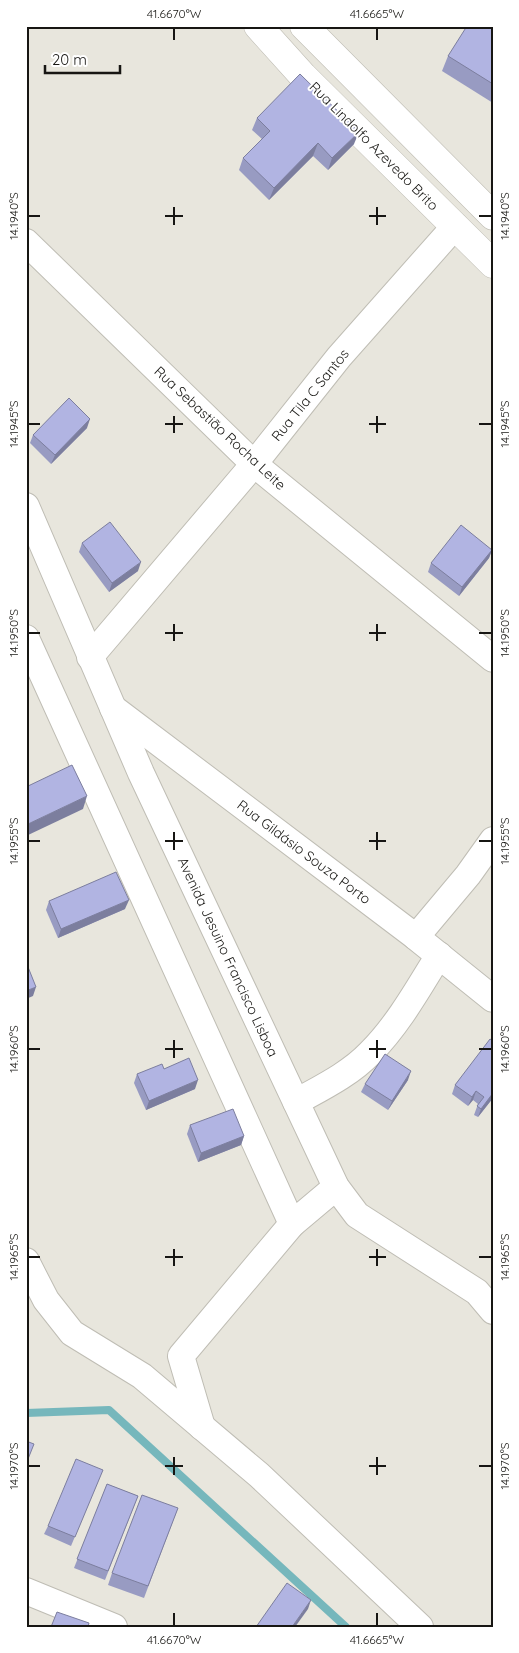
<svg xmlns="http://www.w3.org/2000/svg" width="519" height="1653" font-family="Quicksand,sans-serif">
  <rect width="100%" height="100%" fill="#e8e6dd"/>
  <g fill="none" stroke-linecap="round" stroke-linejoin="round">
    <!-- stream -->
    <polyline stroke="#76b7bc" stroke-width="8" points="26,1413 109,1410 346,1627"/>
    <defs>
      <g id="minor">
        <polyline points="26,242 254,464 493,659"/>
        <polyline points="26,506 141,773 336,1187 357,1215 477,1292 493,1311"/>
        <polyline points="26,638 292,1224"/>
        <polyline points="90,657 254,464 339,357 455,226"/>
        <polyline points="113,708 416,937 493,999"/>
        <polyline points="416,937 468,875 493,840"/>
        <path d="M296 1102C321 1088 350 1074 370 1053 398 1025 418 989 439 955"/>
        <polyline points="26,1261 46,1300 72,1333 142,1376 259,1475 420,1627"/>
        <polyline points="202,1427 181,1356 292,1224 336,1187"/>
        <polyline points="26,1591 114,1627"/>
      </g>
      <g id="primary">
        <polyline points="258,26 303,76 493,264"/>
        <polyline points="304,26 493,216"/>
      </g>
    </defs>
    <!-- minor casing -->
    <use href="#minor" stroke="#bfbdb4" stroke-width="28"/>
    <!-- primary casing -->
    <use href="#primary" stroke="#bfbdb4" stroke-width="29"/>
    <!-- minor -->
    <use href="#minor" stroke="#fff" stroke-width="26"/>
    <!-- primary -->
    <use href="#primary" stroke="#fff" stroke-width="28"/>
  </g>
  <!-- wall -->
  <g fill="#989bc2">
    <polygon points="493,26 493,103 442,71 448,56"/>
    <polygon points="257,118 354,144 328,170 313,156 269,200 239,170 243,158 262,139 252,130"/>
    <polygon points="87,428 51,464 30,443 33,435"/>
    <polygon points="82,543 138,571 109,592 79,552"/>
    <polygon points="492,550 489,558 459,596 428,572 431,563"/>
    <polygon points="49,901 125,909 58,938 46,910"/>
    <polygon points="493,1041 493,1098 478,1117 474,1115 478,1104 473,1100 468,1106 452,1094 455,1085"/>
    <polygon points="164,1069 195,1089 146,1110 134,1083 137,1074"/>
    <polygon points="408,1080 388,1110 361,1092 365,1084"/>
    <polygon points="190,1125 244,1136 241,1145 198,1162 187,1134"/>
    <polygon points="99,1479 71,1546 44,1534 48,1526"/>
    <polygon points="107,1484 138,1496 105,1580 74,1568"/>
    <polygon points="178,1508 144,1598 108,1585 112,1573"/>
  </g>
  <!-- shaded-wall -->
  <g fill="#7c7e9e">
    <polygon points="359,132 354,144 328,170 332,158"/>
    <polygon points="318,143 313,156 269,200 274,188"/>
    <polygon points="90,419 87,428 51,464 55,455"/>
    <polygon points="492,550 489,558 459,596 462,587"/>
    <polygon points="141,562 138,571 109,592 112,583"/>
    <polygon points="87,796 83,809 26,836 26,825"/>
    <polygon points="129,900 125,909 58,938 61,929"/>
    <polygon points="36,987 33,996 26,999 26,991"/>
    <polygon points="411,1071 408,1080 388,1110 392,1101"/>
    <polygon points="198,1080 195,1089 146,1110 149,1101"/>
    <polygon points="476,1091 473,1100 468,1106 472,1097"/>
    <polygon points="493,1093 493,1098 478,1117 481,1109"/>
    <polygon points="244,1136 241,1145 198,1162 201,1153"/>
    <polygon points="311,1600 308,1609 295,1627 292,1627"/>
  </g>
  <!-- building -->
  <g fill="#b1b4e2" stroke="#7c7e9e">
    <polygon points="467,26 493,26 493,84 448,56"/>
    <polygon points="300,74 359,132 332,158 318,143 274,188 243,158 270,131 257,118"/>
    <polygon points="69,398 90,419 55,455 33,435"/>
    <polygon points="110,522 141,562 112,583 82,543"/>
    <polygon points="461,525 492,550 462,587 431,563"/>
    <polygon points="72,765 87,796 26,825 26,787"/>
    <polygon points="116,872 129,900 61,929 49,901"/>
    <polygon points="26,962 36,987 26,991"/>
    <polygon points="490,1039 493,1041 493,1093 481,1109 477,1106 484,1097 476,1091 472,1097 455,1085"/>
    <polygon points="385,1054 411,1071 392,1101 365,1084"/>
    <polygon points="189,1058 198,1080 149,1101 137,1074 162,1064 164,1069"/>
    <polygon points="233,1109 244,1136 201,1153 190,1125"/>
    <polygon points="26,1441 34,1444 26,1464"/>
    <polygon points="76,1459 103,1470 75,1537 48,1526"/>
    <polygon points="107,1484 138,1496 108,1571 77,1559"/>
    <polygon points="142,1495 178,1508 148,1586 112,1573"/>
    <polygon points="287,1583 311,1600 292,1627 256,1627"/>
    <polygon points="57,1612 89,1623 88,1627 51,1627"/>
  </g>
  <!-- ticks -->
  <path fill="none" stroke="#171613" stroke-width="2" d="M174 28V40M377 28V40M174 207V225M377 207V225M28 216H40M165 216H183M369 216H386M479 216H492M174 416V433M377 416V433M28 424H40M165 424H183M369 424H386M479 424H492M174 624V641M377 624V641M28 633H40M165 633H183M369 633H386M479 633H492M174 832V850M377 832V850M28 841H40M165 841H183M369 841H386M479 841H492M174 1040V1058M377 1040V1058M28 1049H40M165 1049H183M369 1049H386M479 1049H492M174 1249V1266M377 1249V1266M28 1257H40M165 1257H183M369 1257H386M479 1257H492M174 1457V1475M377 1457V1475M28 1466H40M165 1466H183M369 1466H386M479 1466H492M174 1613V1626M377 1613V1626"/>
  <g text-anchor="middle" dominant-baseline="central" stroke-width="4" stroke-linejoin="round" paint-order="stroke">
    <!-- street labels -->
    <g font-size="14" fill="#171613" stroke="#fff">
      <text transform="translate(374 146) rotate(45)">Rua Lindolfo Azevedo Brito</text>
      <text transform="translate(310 395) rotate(-51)">Rua Tila C Santos</text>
      <text transform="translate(220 428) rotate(43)">Rua Sebastião Rocha Leite</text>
      <text transform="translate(304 852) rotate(37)">Rua Gildásio Souza Porto</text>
      <text transform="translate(228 957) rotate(65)">Avenida Jesuino Francisco Lisboa</text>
    </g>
  </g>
  <!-- border -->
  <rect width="519" height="1653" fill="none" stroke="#ffffff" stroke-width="55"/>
  <!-- scale -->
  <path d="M45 65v8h75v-8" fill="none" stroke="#171613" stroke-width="2.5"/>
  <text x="52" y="65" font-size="15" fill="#171613" stroke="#ffffff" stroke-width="4" paint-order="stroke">20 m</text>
  <rect x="28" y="28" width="464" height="1598" fill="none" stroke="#171613" stroke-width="2"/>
  <g font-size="12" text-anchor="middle" fill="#171613">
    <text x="174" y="18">41.6670°W</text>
    <text x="377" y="18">41.6665°W</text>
    <text transform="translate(14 216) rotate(-90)" y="4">14.1940°S</text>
    <text transform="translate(505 216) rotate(-90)" y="4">14.1940°S</text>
    <text transform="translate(14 424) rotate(-90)" y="4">14.1945°S</text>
    <text transform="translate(505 424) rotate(-90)" y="4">14.1945°S</text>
    <text transform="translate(14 633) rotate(-90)" y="4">14.1950°S</text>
    <text transform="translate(505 633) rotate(-90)" y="4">14.1950°S</text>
    <text transform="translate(14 841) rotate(-90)" y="4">14.1955°S</text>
    <text transform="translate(505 841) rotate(-90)" y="4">14.1955°S</text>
    <text transform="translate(14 1049) rotate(-90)" y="4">14.1960°S</text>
    <text transform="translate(505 1049) rotate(-90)" y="4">14.1960°S</text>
    <text transform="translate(14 1257) rotate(-90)" y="4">14.1965°S</text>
    <text transform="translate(505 1257) rotate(-90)" y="4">14.1965°S</text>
    <text transform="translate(14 1466) rotate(-90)" y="4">14.1970°S</text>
    <text transform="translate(505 1466) rotate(-90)" y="4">14.1970°S</text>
    <text x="174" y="1644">41.6670°W</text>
    <text x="377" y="1644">41.6665°W</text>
  </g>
</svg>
